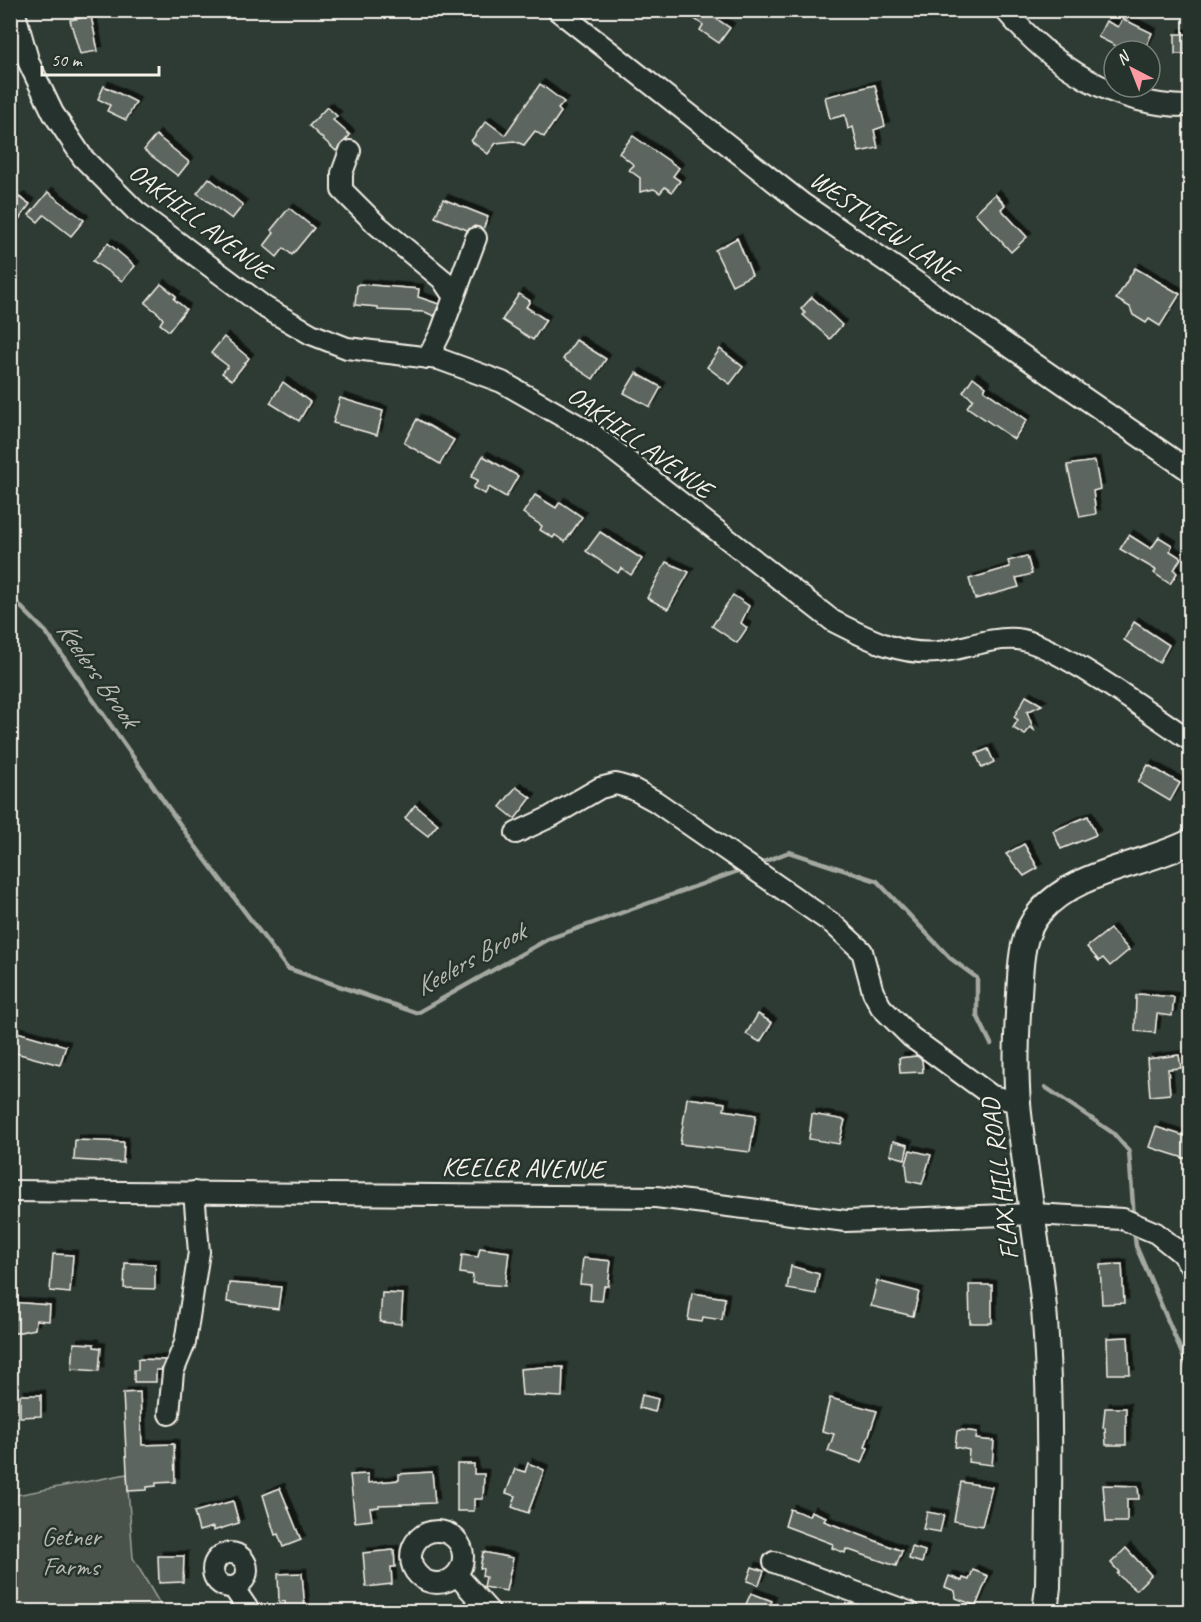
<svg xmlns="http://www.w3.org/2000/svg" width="1201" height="1622" font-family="Caveat,sans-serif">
  <defs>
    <filter id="shadow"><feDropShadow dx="4.5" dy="-4.5" stdDeviation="0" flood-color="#0009"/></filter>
  </defs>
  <rect width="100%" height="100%" fill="#2e3b34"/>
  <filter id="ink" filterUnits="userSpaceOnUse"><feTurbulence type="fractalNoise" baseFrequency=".0167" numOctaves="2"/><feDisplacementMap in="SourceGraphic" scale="12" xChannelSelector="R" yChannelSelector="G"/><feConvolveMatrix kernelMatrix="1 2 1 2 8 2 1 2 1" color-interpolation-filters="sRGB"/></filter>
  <g filter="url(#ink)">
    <!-- green -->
    <polygon fill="#48524c" stroke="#9ea29a" stroke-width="1.5" points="127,1474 133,1558 164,1611 11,1611 11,1496"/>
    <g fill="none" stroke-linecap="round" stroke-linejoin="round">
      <!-- stream -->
      <g stroke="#a4a8a0" stroke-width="4.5">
        <polyline points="10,596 46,632 193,843 287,968 417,1013 548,939 744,869"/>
        <polyline points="758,864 789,852 877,881 950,958 977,978 977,1015 991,1044"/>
        <polyline points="1045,1087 1113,1133 1129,1151 1134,1219"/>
        <polyline points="1134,1230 1136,1246 1190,1372"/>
      </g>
    </g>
    <!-- building -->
    <g fill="#5c655e" stroke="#f4f1e8" stroke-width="1.5" filter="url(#shadow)">
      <polygon points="682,10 719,10 714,17 730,28 719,43 700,30 703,25"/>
      <polygon points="91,16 98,51 80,54 70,20"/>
      <polygon points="1123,19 1152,33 1144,51 1126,51 1098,37 1106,21 1118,27"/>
      <rect x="1175" y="34" width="16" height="20"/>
      <polygon points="540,84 564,102 558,109 561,112 544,137 535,131 524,145 514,141 496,143 488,154 471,141 486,121 505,135"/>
      <polygon points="875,85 885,126 874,130 878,148 859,152 853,127 848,129 845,115 830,119 825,97"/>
      <polygon points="104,86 136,102 126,120 107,111 110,105 98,99"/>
      <polygon points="327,107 337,116 333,120 350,135 336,151 309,126"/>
      <polygon points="156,135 189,162 178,176 144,150"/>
      <polygon points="633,136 679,168 673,176 680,181 672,192 665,187 660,193 654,189 640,192 640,178 629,170 634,165 619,153"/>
      <polygon points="209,178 243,205 232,219 197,193"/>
      <polygon points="48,192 84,220 71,236 44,215 38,222 29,215"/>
      <polygon points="995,194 1005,205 1001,209 1027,237 1011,252 975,213"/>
      <polygon points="19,197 30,204 10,232 10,211"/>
      <polygon points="443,199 488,217 483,229 475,226 467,230 435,217"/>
      <polygon points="289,208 314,228 292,255 284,248 277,257 264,246 274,233 271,230"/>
      <polygon points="737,238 752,275 732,285 715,250"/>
      <polygon points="108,243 135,266 122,281 93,261"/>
      <polygon points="1135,268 1180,294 1160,326 1149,319 1146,323 1133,315 1130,307 1116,299"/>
      <polygon points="161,284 176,296 174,299 186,309 169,331 160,324 163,319 159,314 145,303"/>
      <polygon points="359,284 419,289 418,297 439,304 434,316 425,312 378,310 378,307 355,305 357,285"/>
      <polygon points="519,294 530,301 526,307 546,320 533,340 502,320"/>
      <polygon points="812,297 842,325 830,339 803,315 805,313 801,309"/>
      <polygon points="224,337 249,358 232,380 222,373 228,366 211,353"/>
      <polygon points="576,340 606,359 593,379 563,359"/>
      <polygon points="720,349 743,367 730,384 707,367"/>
      <polygon points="636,373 661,387 650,407 624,393"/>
      <polygon points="973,377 986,387 984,390 1027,420 1014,439 967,407 973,399 963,392"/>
      <polygon points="283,382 310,402 299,421 270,403"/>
      <polygon points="340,398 383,411 377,435 333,423"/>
      <polygon points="417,419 454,440 440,464 404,443"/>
      <polygon points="483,456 518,476 506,497 489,487 485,494 473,488 478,480 471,477"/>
      <polygon points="1095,461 1100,489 1093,491 1096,514 1080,517 1067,465"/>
      <polygon points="535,495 556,508 560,502 582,517 565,542 555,535 553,538 540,530 542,526 523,513"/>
      <polygon points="600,532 642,559 631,575 621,568 618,573 586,551"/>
      <polygon points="1129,535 1151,549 1159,537 1172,545 1170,551 1181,558 1174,570 1177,573 1170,584 1154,573 1156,570 1120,549"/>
      <polygon points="1027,556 1032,574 1016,578 1019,587 975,599 969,579 1010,567 1008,561"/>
      <polygon points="666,562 689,572 668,609 647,598"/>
      <polygon points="733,595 749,606 741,623 747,628 737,643 712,626"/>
      <polygon points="1134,622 1169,645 1159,663 1124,640"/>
      <polygon points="1026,696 1042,705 1027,712 1034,730 1030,727 1025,735 1013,728 1018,720 1014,717"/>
      <polygon points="988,749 994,762 982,768 976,754"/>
      <polygon points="1148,765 1180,783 1170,801 1138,782"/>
      <polygon points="516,787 531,798 515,819 500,807"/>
      <polygon points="415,805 438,824 428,836 405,818"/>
      <polygon points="1088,816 1096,835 1061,849 1053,831"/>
      <polygon points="1024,844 1038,868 1024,876 1006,854"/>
      <polygon points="1110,929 1129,950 1110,966 1103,958 1099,961 1087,947"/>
      <polygon points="1139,994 1174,997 1172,1016 1157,1014 1155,1033 1135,1031 1136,996"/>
      <polygon points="758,1014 772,1023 760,1042 746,1034"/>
      <polygon points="17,1032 66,1046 60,1065 12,1052"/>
      <polygon points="1179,1055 1181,1068 1168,1069 1170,1094 1150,1096 1147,1059"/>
      <polygon points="917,1056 922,1060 923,1072 900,1073 899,1058"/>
      <polygon points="687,1098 725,1103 724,1110 756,1115 750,1152 680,1144"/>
      <polygon points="812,1114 845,1120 839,1144 809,1139"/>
      <polygon points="1156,1127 1191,1138 1187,1159 1149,1147"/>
      <polygon points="75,1140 124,1142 123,1163 74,1160"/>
      <polygon points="893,1141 908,1145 905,1159 890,1155"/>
      <polygon points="910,1150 931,1155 922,1184 908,1181 906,1164"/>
      <polygon points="480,1248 509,1252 505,1286 472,1283 473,1275 460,1273 462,1255 478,1257"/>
      <polygon points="53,1254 73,1255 70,1293 50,1291"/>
      <polygon points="583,1258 611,1261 608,1286 604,1286 602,1301 590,1300 591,1285 580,1284"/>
      <polygon points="125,1263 155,1264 155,1289 124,1288"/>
      <polygon points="1122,1264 1124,1303 1102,1304 1100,1265"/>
      <polygon points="791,1266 819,1274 816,1294 787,1289"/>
      <polygon points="877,1281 919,1292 913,1316 871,1306"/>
      <polygon points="229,1283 281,1287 278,1309 227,1302"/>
      <polygon points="969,1285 992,1285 992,1323 970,1323"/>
      <polygon points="382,1293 403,1294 401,1324 380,1322"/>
      <polygon points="692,1293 725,1298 722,1320 703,1317 702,1322 688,1320"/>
      <polygon points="10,1302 50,1305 49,1321 36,1320 35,1329 10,1334"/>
      <polygon points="1128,1337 1130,1374 1108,1374 1107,1338"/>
      <polygon points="74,1343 94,1344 94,1347 101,1348 99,1371 72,1369"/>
      <polygon points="138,1359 165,1360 161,1370 156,1370 156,1382 134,1382 134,1370 138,1370"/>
      <polygon points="544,1367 563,1367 562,1397 522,1395 520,1369"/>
      <polygon points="140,1392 142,1445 174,1444 175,1482 156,1483 156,1486 147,1487 147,1490 128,1491 123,1393"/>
      <polygon points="20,1395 41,1395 41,1416 20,1417"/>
      <polygon points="642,1395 658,1399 655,1412 639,1408"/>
      <polygon points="830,1398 877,1411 865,1447 868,1448 862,1463 828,1451 834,1434 822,1431"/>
      <polygon points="1105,1408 1126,1408 1126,1445 1106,1445 1105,1428 1103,1428"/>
      <polygon points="960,1430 977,1432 976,1439 994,1441 992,1465 968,1462 969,1450 955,1447 957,1431"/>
      <polygon points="528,1463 544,1470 528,1513 512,1507 516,1496 506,1493 515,1469 525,1472"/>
      <polygon points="457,1464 474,1464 474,1474 484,1474 483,1499 474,1499 474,1511 457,1511"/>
      <polygon points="432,1472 435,1503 379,1505 379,1507 370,1508 372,1520 355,1522 350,1475 368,1474 368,1483 399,1480 399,1474"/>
      <polygon points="961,1482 992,1487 982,1526 954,1521"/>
      <polygon points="1103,1485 1138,1486 1139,1499 1127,1499 1127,1522 1106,1522"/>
      <polygon points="280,1488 301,1540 283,1547 278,1534 275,1535 263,1495"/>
      <polygon points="233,1501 239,1523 213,1531 213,1527 199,1531 194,1512"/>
      <polygon points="790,1509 809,1516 811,1511 826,1517 824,1521 902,1551 896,1566 846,1549 845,1553 832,1548 833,1544 785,1526"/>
      <polygon points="927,1512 944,1515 940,1532 923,1529"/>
      <polygon points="912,1547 925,1551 922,1563 909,1559"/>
      <polygon points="1126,1548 1151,1575 1136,1590 1117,1574 1119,1572 1111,1563"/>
      <polygon points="394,1550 395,1567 391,1567 392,1584 366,1587 363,1553"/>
      <polygon points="483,1552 513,1558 506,1591 484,1587 486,1577 482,1576 483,1569 480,1568"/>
      <polygon points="158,1556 184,1556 183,1582 159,1583"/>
      <polygon points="752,1567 764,1571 759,1585 747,1581"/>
      <polygon points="973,1570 988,1576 976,1606 956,1598 955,1591 945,1587 949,1576 962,1581 963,1578 969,1580"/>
      <polygon points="302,1573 305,1611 286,1611 285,1601 279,1602 278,1574"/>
      <polygon points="751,1593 772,1601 767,1611 743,1611"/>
    </g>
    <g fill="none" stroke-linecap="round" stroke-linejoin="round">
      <defs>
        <g id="minor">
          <path d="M14 10 29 63 53 113 83 158 136 211 266 308 311 334 347 348 439 359 502 382 590 432 833 621C868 639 905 658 945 651 969 647 992 637 1017 639 1054 642 1155 717 1190 740"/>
          <polyline points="557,10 803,204 1190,471"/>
          <path d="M1005 10C1052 66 1115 107 1190 106"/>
          <polyline points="350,151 342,173 342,190 376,224 442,279 454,297"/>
          <polyline points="428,358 441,332 476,238"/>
          <polyline points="516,833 550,817 600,788 616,784 633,789 655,801 833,924 862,951 873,992 881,1007 911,1037 992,1096 1018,1102"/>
          <polyline points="10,1191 656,1197 846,1221 1034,1214 1123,1219 1156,1233 1181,1253 1190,1265"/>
          <polyline points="169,1414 173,1372 185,1343 199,1252 194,1192"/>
          <circle cx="437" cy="1557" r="26"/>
          <circle cx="230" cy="1570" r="17"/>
          <polyline points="774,1562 909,1612"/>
          <polyline points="457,1575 490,1612"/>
          <polyline points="233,1587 250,1612"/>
        </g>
        <path id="major" d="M1045 1612 1048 1587C1049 1504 1051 1420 1046 1337 1042 1259 1025 1181 1018 1103 1015 1067 1017 1030 1019 994 1021 966 1020 935 1040 912 1076 870 1143 866 1190 842"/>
      </defs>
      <!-- minor casing -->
      <use href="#minor" stroke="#f4f1e8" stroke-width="24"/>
      <!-- major casing -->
      <use href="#major" stroke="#f4f1e8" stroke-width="28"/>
      <!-- minor -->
      <use href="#minor" stroke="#26332d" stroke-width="20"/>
      <!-- major -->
      <use href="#major" stroke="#26332d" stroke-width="24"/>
    </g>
  </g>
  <g text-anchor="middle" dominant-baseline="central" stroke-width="5" stroke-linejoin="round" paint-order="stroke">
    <!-- street labels -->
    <g font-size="26" fill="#f4f1e8" stroke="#26332d">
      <text transform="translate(200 221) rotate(38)">OAKHILL AVENUE</text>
      <text transform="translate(884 226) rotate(35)">WESTVIEW LANE</text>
      <text transform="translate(640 442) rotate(36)">OAKHILL AVENUE</text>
      <text transform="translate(523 1168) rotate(1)">KEELER AVENUE</text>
      <text transform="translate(1000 1179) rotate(-97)">FLAX HILL ROAD</text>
    </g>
    <!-- park labels -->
    <g font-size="26" fill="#b8b9b1" stroke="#26332d">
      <text x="71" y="1536">Getner<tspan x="71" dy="30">Farms</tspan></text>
    </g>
    <!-- water labels -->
    <g font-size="27" font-style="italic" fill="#b8bab2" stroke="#26332d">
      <text transform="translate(98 674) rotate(55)">Keelers Brook</text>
      <text transform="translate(470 959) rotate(-29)">Keelers Brook</text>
    </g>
  </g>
  <!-- margin -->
  <rect width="1201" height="1622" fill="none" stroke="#26332d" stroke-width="36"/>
  <rect x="18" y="18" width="1165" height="1586" fill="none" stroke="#f4f1e8" stroke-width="2" filter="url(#ink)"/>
  <!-- north arrow -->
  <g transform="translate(1132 69) rotate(318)"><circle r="28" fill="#26332d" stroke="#787f78" stroke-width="1.5"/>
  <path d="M0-4.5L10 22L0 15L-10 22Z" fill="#ff9aa2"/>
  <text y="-9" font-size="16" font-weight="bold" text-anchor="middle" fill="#f4f1e8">N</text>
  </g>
  <!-- scale -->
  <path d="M42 66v9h117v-9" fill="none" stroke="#f4f1e8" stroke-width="3"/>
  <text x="51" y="66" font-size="18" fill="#f4f1e8" stroke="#26332d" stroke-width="4.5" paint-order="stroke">50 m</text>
</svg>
